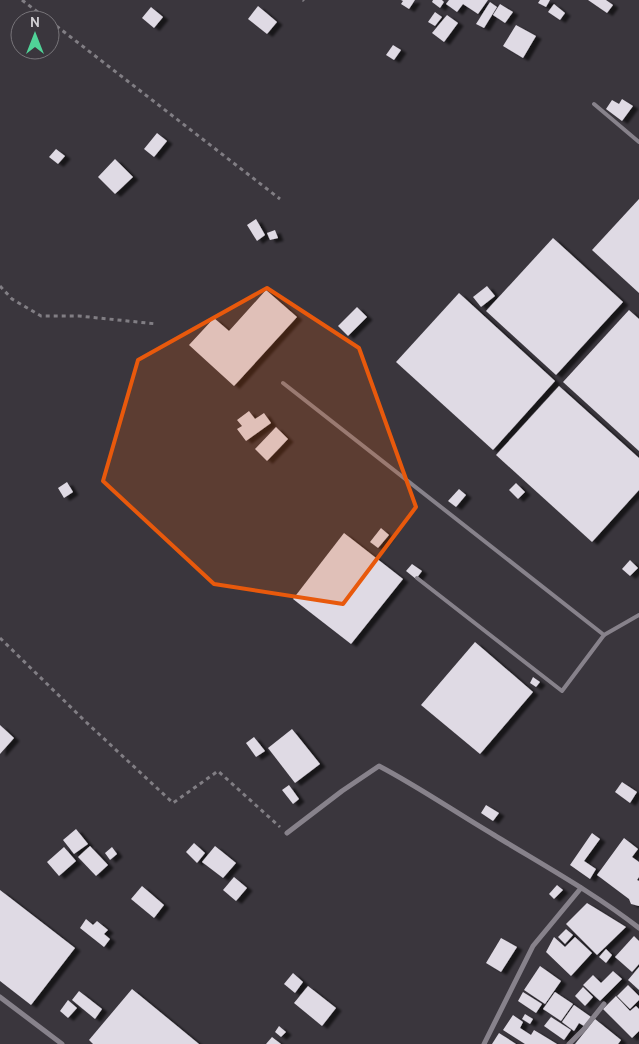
<svg xmlns="http://www.w3.org/2000/svg" width="639" height="1044" font-family="Cabin,sans-serif">
  <defs>
    <filter id="shadow"><feDropShadow dx="5.5" dy="3" stdDeviation="1" flood-color="#0009"/></filter>
  </defs>
  <rect width="100%" height="100%" fill="#3a363d"/>
  <!-- building -->
  <g fill="#dfdae4" filter="url(#shadow)">
    <polygon points="401,0 415,0 409,9 401,4 403,1"/>
    <polygon points="433,0 442,0 444,2 440,8 432,2"/>
    <polygon points="449,0 488,0 478,14 463,4 457,12 446,4"/>
    <polygon points="540,0 550,0 546,7 538,3"/>
    <polygon points="588,0 606,0 613,5 607,13"/>
    <polygon points="490,2 497,7 484,28 476,24"/>
    <polygon points="500,4 513,12 505,23 493,15"/>
    <polygon points="554,4 565,13 560,20 548,12"/>
    <polygon points="258,6 277,22 267,34 248,19"/>
    <polygon points="151,7 163,17 154,28 142,18"/>
    <polygon points="435,12 442,17 435,26 428,22"/>
    <polygon points="447,15 458,23 444,42 432,33"/>
    <polygon points="516,25 536,36 523,58 503,46"/>
    <polygon points="393,45 401,50 394,60 386,55"/>
    <polygon points="622,99 633,106 622,121 606,109 612,100 619,104"/>
    <polygon points="157,133 167,141 154,157 144,149"/>
    <polygon points="56,149 65,156 58,164 49,157"/>
    <polygon points="115,159 133,177 115,194 98,177"/>
    <polygon points="639,199 639,293 592,250"/>
    <polygon points="256,219 265,235 257,241 247,225"/>
    <polygon points="275,230 278,238 270,240 267,233"/>
    <polygon points="553,238 623,302 556,375 486,311"/>
    <polygon points="487,286 495,296 481,307 473,297"/>
    <polygon points="266,290 297,317 234,386 189,345 214,318 229,331"/>
    <polygon points="459,293 555,381 493,450 396,362"/>
    <polygon points="357,307 367,317 348,336 338,326"/>
    <polygon points="629,310 639,319 639,451 563,382"/>
    <polygon points="559,386 639,458 639,490 592,542 496,455"/>
    <polygon points="249,411 255,419 264,413 271,423 246,441 237,429 242,426 237,420"/>
    <polygon points="276,427 288,439 267,461 255,449"/>
    <polygon points="67,482 73,492 64,498 58,488"/>
    <polygon points="516,483 525,492 518,499 509,490"/>
    <polygon points="459,489 466,495 456,507 448,501"/>
    <polygon points="381,528 389,535 378,548 370,542"/>
    <polygon points="344,533 403,579 351,644 293,599"/>
    <polygon points="630,560 638,568 630,576 622,569"/>
    <polygon points="412,564 422,571 416,579 406,571"/>
    <polygon points="475,642 533,692 480,754 421,705"/>
    <polygon points="533,677 540,682 536,687 530,683"/>
    <polygon points="0,725 14,738 0,754"/>
    <polygon points="292,729 320,764 295,783 268,748"/>
    <polygon points="254,737 265,751 256,757 246,743"/>
    <polygon points="622,782 637,792 630,803 615,792"/>
    <polygon points="289,785 299,799 293,804 282,790"/>
    <polygon points="486,805 499,813 493,821 481,813"/>
    <polygon points="76,829 88,844 74,854 63,840"/>
    <polygon points="592,833 600,839 584,861 596,869 590,879 570,865"/>
    <polygon points="624,838 638,849 632,857 639,862 639,877 637,880 639,881 639,906 631,904 629,899 597,875"/>
    <polygon points="194,843 205,853 197,863 186,852"/>
    <polygon points="90,846 108,865 96,876 78,857"/>
    <polygon points="215,846 236,863 223,878 202,862"/>
    <polygon points="64,847 76,861 59,876 47,862"/>
    <polygon points="112,847 117,854 110,860 105,853"/>
    <polygon points="234,877 247,888 236,901 223,890"/>
    <polygon points="557,885 563,890 554,899 549,894"/>
    <polygon points="142,886 164,905 154,918 131,899"/>
    <polygon points="0,890 75,948 31,1005 0,981"/>
    <polygon points="587,903 626,927 597,955 566,924"/>
    <polygon points="86,919 93,925 97,921 108,930 104,934 110,939 104,947 80,928"/>
    <polygon points="566,929 573,935 565,944 558,937"/>
    <polygon points="634,936 639,941 639,964 632,972 615,957"/>
    <polygon points="554,937 565,947 575,937 592,953 571,976 546,952"/>
    <polygon points="501,938 517,947 501,972 486,963"/>
    <polygon points="606,949 612,955 606,963 599,957"/>
    <polygon points="540,966 561,981 545,1004 524,990"/>
    <polygon points="639,967 639,990 628,980"/>
    <polygon points="613,971 622,979 600,1001 583,985 593,975 601,983"/>
    <polygon points="293,973 303,982 295,993 284,984"/>
    <polygon points="628,985 639,996 639,1000 630,1009 617,996"/>
    <polygon points="308,986 336,1008 322,1026 294,1003"/>
    <polygon points="583,987 593,997 585,1006 575,996"/>
    <polygon points="132,989 199,1044 93,1044 89,1040"/>
    <polygon points="79,991 102,1009 95,1019 72,1000"/>
    <polygon points="523,992 542,1004 536,1013 518,1001"/>
    <polygon points="555,992 573,1004 561,1021 543,1009"/>
    <polygon points="616,996 630,1011 636,1006 639,1009 639,1031 632,1038 603,1009"/>
    <polygon points="68,1000 77,1008 68,1018 60,1011"/>
    <polygon points="574,1005 591,1017 584,1026 579,1023 574,1031 562,1022"/>
    <polygon points="525,1014 533,1019 530,1024 522,1019"/>
    <polygon points="513,1015 523,1022 520,1028 531,1035 534,1030 557,1044 525,1044 503,1030"/>
    <polygon points="551,1017 571,1030 564,1040 544,1026"/>
    <polygon points="595,1019 621,1040 618,1044 575,1044"/>
    <polygon points="279,1026 286,1032 281,1037 275,1032"/>
    <polygon points="499,1033 516,1044 492,1044"/>
    <polygon points="272,1037 281,1044 266,1044"/>
  </g>
  <g fill="none" stroke-linecap="round" stroke-linejoin="round">
    <!-- path -->
    <g stroke="#817e84" stroke-width="3" stroke-dasharray="4 4" stroke-linecap="butt">
      <polyline points="22,0 48,20"/>
      <polyline points="303,0 304,1"/>
      <polyline points="50,21 280,199"/>
      <polyline points="0,286 12,299 41,316 79,316 157,324"/>
      <polyline points="0,638 86,722 173,803 218,771 280,827"/>
    </g>
    <!-- lane -->
    <g stroke="#87828b" stroke-width="4">
      <polyline points="594,104 639,142"/>
      <polyline points="283,383 604,635 639,615"/>
      <polyline points="417,578 562,691 604,635"/>
    </g>
    <!-- street -->
    <g stroke="#87828b" stroke-width="5">
      <path d="M287 833 342 791 379 766C419 787 455 812 494 835 543 865 594 893 639 928"/>
      <polyline points="0,997 62,1044"/>
      <polyline points="484,1044 533,946 581,888"/>
      <polyline points="569,1044 584,1029 604,1004"/>
    </g>
  </g>
  <!-- marked area -->
  <path fill="#e8590c" fill-opacity="0.2" stroke="#e8590c" stroke-width="4" stroke-linejoin="round" d="M267 288 359 348 416 507 343 604 214 584 103 481 138 360Z"/>
  <!-- north arrow -->
  <g transform="translate(35 35)"><circle r="24" fill="#3a363d" stroke="#777479"/>
  <path d="M0-4L9 19L0 12L-9 19Z" fill="#50d398"/>
  <text y="-8" font-size="14" font-weight="bold" text-anchor="middle" fill="#d2d0d4">N</text>
  </g>
</svg>
